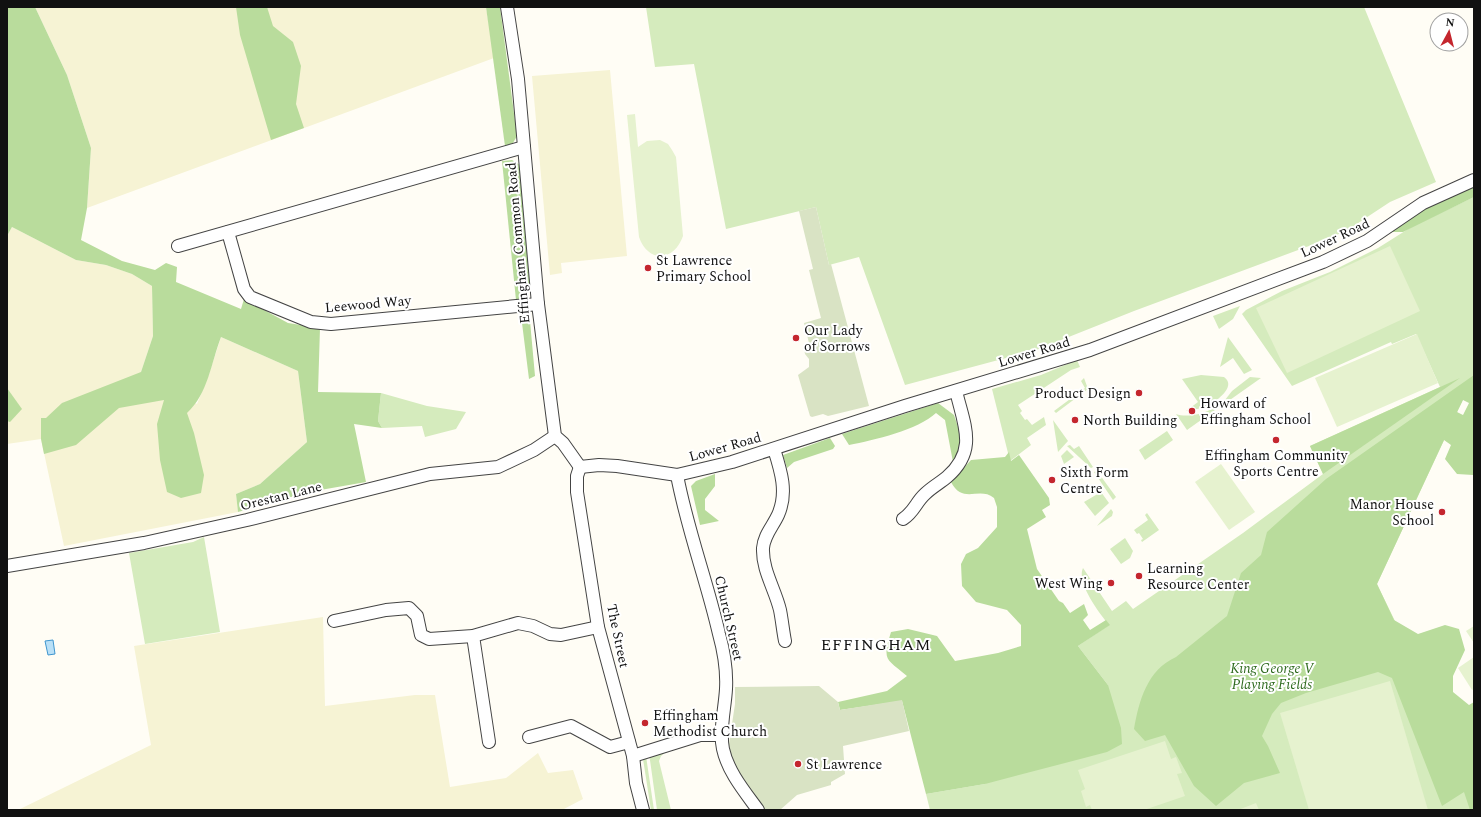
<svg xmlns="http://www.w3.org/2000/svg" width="1481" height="817" font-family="Spectral,serif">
  <rect width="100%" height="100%" fill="#fffdf5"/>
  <!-- farmland -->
  <g fill="#f6f3d4">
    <polygon points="35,7 486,7 494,58 87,208 91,148 67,75"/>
    <polygon points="610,70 627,256 561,263 562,273 550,275 532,76"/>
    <polygon points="12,227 76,260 106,265 132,274 152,286 153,336 141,372 197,404 209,374 221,337 298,371 307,442 260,484 236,494 238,512 64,546 41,439 7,444 7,236"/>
    <polygon points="323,617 325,706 415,695 435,695 450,787 506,778 538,753 548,773 573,770 583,799 562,810 18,810 151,745 134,646"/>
  </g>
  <!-- green -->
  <g fill="#d5ebbd">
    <polygon points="646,7 1364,7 1436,182 1390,202 1346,231 1317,243 1134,311 1036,350 905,385 859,257 829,265 816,207 726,229 694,64 655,67"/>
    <path d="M1474 197V376L1377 584 1412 656 1474 810H930L926 794 985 784 1108 685 1078 646 1109 625C1100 614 1076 583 1083 568L1112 611 1126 601 1133 609 1243 533 1323 474 1310 446 1440 387 1416 334 1392 344 1391 342 1292 386 1242 314 1246 310 1282 291 1330 272 1378 248 1413 226Z"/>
    <polygon points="1240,306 1233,319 1219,329 1213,316"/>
    <polygon points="1228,337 1252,370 1244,374 1233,358 1220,367"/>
    <polygon points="1077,360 1080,367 1071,370 1018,405 1022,411 1020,413 1025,420 1027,419 1032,425 1044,417 1046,425 1027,438 1031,445 1010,461 992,389 1041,375"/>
    <path d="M1201 375 1224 377C1238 387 1214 403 1205 407 1198 409 1192 410 1186 411L1198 402 1182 379Z"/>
    <polygon points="1250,377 1261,378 1227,402 1225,400 1232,391"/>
    <polygon points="1084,378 1088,389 1056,413 1054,411 1085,388 1081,381"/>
    <polygon points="381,393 427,406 466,412 456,429 425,437 422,426 382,428 378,421"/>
    <path d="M1213 408 1215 410 1187 430 1176 414C1186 418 1205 414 1213 408Z"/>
    <polygon points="1053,420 1068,441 1058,452"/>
    <polygon points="1167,431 1173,440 1145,460 1139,450"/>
    <polygon points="1070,445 1074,449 1079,446 1093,467 1091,468 1067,446"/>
    <polygon points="1067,450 1074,457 1064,464 1061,456"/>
    <polygon points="1097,471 1116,497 1113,500 1094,472"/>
    <polygon points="1101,492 1109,503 1095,516 1084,502"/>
    <polygon points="1111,509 1113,512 1112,516 1097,526"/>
    <polygon points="1147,513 1159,530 1142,542 1141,540 1143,539 1139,533 1137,534 1134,530 1148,520 1145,515"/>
    <polygon points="204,537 220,632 145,644 129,553 193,542"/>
    <polygon points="1125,538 1133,551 1130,558 1121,564 1110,549"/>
    <polygon points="667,751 661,756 659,761 671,810 657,810 649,753"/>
    <polygon points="646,756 654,810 651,810 643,759"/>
  </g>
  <!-- forest -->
  <g fill="#b9dc9c" fill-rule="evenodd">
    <path d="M7 7H35L67 75 91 148 87 208 81 240 122 261 155 270 166 263 177 267 176 282 241 309 244 299 288 323 320 328 318 392 381 393 378 421 382 428 354 424 366 482 309 492 238 512 236 494 260 484 307 442 298 371 221 337C211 363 208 394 187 413L194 433 204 475 201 493 181 498 167 492 160 460 157 424 164 400 119 408 76 445 44 454 41 439V418H46L62 403 141 372 153 336 152 286 132 274 106 265 76 260 12 227 7 236Z"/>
    <polygon points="236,7 267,7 273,26 293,42 301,66 296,104 304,128 271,140 240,35"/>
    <polygon points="486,7 500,7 517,136 513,143 505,146"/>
    <polygon points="512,160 520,165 531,287 526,296 516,300 502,161"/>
    <polygon points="1474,185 1474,197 1403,232 1391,232 1412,215"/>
    <polygon points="521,315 526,315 530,321 535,376 529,379"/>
    <path d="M1474 375V472L1473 475 1457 474 1445 459 1451 445 1444 440 1377 584 1394 620 1418 634 1445 625 1459 629 1465 650 1453 676V692L1469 705 1474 702V810H1470L1464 792 1442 806 1392 678 1378 672 1306 693 1281 703 1272 714 1262 736 1268 746 1280 773 1244 783 1216 806 1194 786 1165 735 1145 741 1134 729C1139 701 1147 670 1176 657L1227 616 1241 573 1261 555 1267 532 1326 479ZM1463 400 1469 403 1463 415 1457 412Z"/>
    <polygon points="1460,378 1323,474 1310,446"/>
    <polygon points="7,388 22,409 10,422 7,421"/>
    <path d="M938 403 954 415 961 436 959 455 953 462 945 420 936 413C918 430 874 440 849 445L842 434Z"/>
    <polygon points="830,438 835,446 833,449 794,462 787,468 783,455"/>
    <path d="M1009 452 1011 461 1019 455 1049 498 1050 505 1042 510 1046 517 1027 529 1037 569 1059 601 1063 603 1070 613 1084 604 1088 615 1083 620 1090 630 1106 620 1110 625 1078 646 1108 685 1121 728 1122 744 1107 752 985 784 926 794 902 701 840 710 838 702 887 691 907 676C886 658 882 661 891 632L908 629 937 636 955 661 998 653 1021 646V625L1007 610 976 602 962 586 961 564 966 554 978 548 997 527V507L994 498C979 486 963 505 951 482L971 460 1005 457Z"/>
    <polygon points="715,474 715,486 705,499 705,510 719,521 700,525 691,486 696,481"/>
  </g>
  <!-- cemetery -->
  <g fill="#d9e3c4">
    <polygon points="816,207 829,265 831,264 869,406 828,416 823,414 812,417 810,416 798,375 809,367 809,359 805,354 804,349 810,347 804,323 821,318 809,270 813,269 799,211"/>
    <polygon points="819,686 838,702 840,710 902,700 909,731 843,746 845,774 831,782 831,785 797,795 780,810 763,810 739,774 730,752 729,744 735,704 735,687"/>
  </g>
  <!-- pitch -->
  <g fill="#e6f2cf">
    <path d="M635 114 638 147 647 141 660 140 668 144 672 150 676 157 683 236C674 262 648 263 639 237L627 115Z"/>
    <polygon points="1390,246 1420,311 1287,373 1256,308"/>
    <polygon points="1417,334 1438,383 1337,427 1315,378"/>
    <polygon points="1221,464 1255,512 1229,530 1195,482"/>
    <polygon points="1474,626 1474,643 1466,631"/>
    <polygon points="1474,657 1474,689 1472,690 1458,668"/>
    <polygon points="1390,681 1428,810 1309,810 1280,713"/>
    <polygon points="1165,741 1171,759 1176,757 1182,773 1177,774 1185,796 1144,810 1092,810 1090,805 1086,807 1081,791 1085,789 1078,770"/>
    <polygon points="1256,803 1259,810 1238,810"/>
  </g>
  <!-- water -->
  <polygon fill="#b9e0f7" stroke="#3f96cf" points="53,640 55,654 48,655 45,641"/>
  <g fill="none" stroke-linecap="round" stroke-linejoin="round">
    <defs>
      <g id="minor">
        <polyline points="507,7 518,79 538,304 555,436 563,443 580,467"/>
        <polyline points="228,232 244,289 250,297 311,322 331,324 538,304"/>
        <polyline points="178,246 524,147"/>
        <path d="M774 449C781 471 788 493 778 515 773 526 764 535 763 548 762 570 775 589 780 610 782 620 783 631 785 641"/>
        <polyline points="580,467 599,465 617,466 677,475 732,462 905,406 1090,350 1323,262 1367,241 1423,203 1474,180"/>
        <polyline points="580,467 577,476 577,492 598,627 633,756 636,783 643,810"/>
        <path d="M677 475C687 529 707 581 719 634 724 652 727 671 726 689 725 708 719 731 723 749 728 772 745 792 758 810"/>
        <path d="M903 519C914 512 916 502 925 494 932 487 940 483 947 477 978 450 964 425 956 391"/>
        <polyline points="7,566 144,543 247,520 430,474 498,467 534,450 555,436"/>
        <polyline points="334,621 386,610 409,608 417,616 421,635 429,639 473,636 518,623 533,626 550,634 561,635 598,627"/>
        <polyline points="473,636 489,742"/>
        <polyline points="529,737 571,726 610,747 629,742"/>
        <polyline points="633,756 700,735 722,735"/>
      </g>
    </defs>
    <!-- minor casing -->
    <use href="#minor" stroke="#444" stroke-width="14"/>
    <!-- minor -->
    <use href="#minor" stroke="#fff" stroke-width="12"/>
  </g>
  <!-- markers -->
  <g fill="#c4262e" stroke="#fff" stroke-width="1.5">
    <circle cx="648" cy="268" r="4"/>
    <circle cx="796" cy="338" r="4"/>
    <circle cx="1139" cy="393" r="4"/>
    <circle cx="1192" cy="411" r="4"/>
    <circle cx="1075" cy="420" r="4"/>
    <circle cx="1276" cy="440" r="4"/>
    <circle cx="1052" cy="480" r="4"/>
    <circle cx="1442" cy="512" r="4"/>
    <circle cx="1139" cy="576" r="4"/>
    <circle cx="1111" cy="583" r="4"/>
    <circle cx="645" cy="723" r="4"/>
    <circle cx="798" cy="764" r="4"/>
  </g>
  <g text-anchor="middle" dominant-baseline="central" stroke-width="4" stroke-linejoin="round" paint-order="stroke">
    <!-- street labels -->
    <g font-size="14" fill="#111" stroke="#fff">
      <text transform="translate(1335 238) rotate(-25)">Lower Road</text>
      <text transform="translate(518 243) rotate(-95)">Effingham Common Road</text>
      <text transform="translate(368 304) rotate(-5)">Leewood Way</text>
      <text transform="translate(1034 352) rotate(-17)">Lower Road</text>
      <text transform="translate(725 447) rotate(-16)">Lower Road</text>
      <text transform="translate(281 496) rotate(-14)">Orestan Lane</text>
      <text transform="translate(729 618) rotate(77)">Church Street</text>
      <text transform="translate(618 636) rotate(78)">The Street</text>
    </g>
    <!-- poi labels -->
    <g font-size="14" fill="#111" stroke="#fff" text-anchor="start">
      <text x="656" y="260">St Lawrence<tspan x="656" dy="16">Primary School</tspan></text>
      <text x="804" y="330">Our Lady<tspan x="804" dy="16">of Sorrows</tspan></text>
      <text x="1131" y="393" text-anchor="end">Product Design</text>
      <text x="1200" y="403">Howard of<tspan x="1200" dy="16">Effingham School</tspan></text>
      <text x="1083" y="420">North Building</text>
      <text x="1276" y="455" text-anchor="middle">Effingham Community<tspan x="1276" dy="16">Sports Centre</tspan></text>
      <text x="1060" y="472">Sixth Form<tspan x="1060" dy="16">Centre</tspan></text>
      <text x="1434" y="504" text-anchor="end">Manor House<tspan x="1434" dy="16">School</tspan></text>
      <text x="1147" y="568">Learning<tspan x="1147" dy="16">Resource Center</tspan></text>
      <text x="1103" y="583" text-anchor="end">West Wing</text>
      <text x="653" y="715">Effingham<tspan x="653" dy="16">Methodist Church</tspan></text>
      <text x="806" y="764">St Lawrence</text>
    </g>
    <!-- park labels -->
    <g font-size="14" font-style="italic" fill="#2f6b1f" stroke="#fff">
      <text x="1272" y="668">King George V<tspan x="1272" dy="16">Playing Fields</tspan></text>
    </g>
    <!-- quarter labels -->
    <g font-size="16" letter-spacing="1" fill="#111" stroke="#fff">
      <text x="876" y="645">EFFINGHAM</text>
    </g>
  </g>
  <!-- border -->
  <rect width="1481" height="817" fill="none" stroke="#111111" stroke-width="16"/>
  <!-- north arrow -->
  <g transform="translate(1449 32) rotate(7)"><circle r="19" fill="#ffffff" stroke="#a0a0a0"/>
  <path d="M0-3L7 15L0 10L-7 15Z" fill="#c4262e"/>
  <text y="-6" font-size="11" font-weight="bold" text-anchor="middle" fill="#111111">N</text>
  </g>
</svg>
